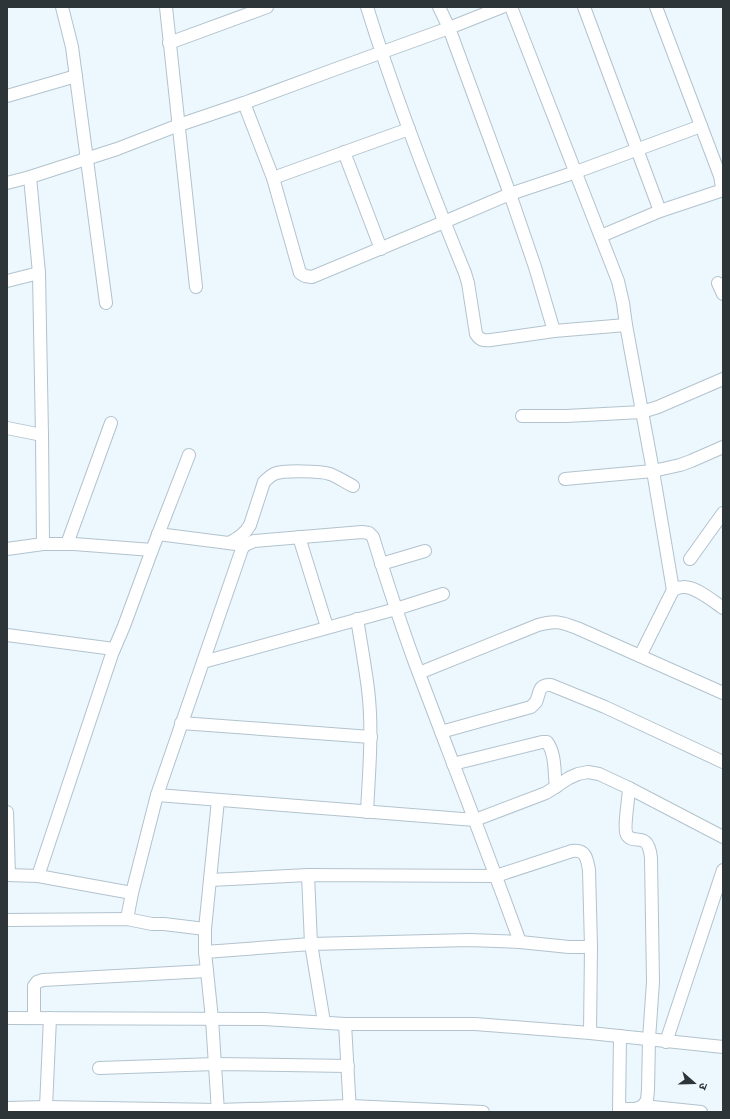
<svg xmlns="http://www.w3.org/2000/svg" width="730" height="1119" font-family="'Sofia Sans Condensed','Noto Sans Devanagari',sans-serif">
  <rect width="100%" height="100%" fill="#ecf7fe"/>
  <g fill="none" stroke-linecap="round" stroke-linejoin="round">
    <defs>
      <g id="street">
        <polyline points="62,7 72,47 106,303"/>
        <polyline points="166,7 196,287"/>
        <path d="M367 7C395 97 429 185 465 273L468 283 476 334C480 340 483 341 491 340L554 331 626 325"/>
        <polyline points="439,7 449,28 510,194 535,267 554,331"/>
        <polyline points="511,7 618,281 623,303 626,325 653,471 673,590"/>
        <polyline points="584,7 660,211"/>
        <polyline points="169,43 267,7"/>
        <polyline points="7,96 76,76"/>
        <polyline points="244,103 273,178 300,273 305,276 312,277 444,222 510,194 576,172 701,126"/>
        <polyline points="344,152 381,249"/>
        <polyline points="30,177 39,273 42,435 43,544"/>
        <polyline points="273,178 409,129"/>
        <polyline points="7,183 30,177 117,149 179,125 244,103 333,70 449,28 502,7"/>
        <polyline points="601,236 660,211 720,191 722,187 720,176 656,7"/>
        <polyline points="7,281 39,273"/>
        <polyline points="718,283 723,294"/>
        <polyline points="522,416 566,416 642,412 658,407 723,379"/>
        <polyline points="7,428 42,435"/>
        <polyline points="565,479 653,471 680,465 691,461 723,447"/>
        <polyline points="158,534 236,544"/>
        <polyline points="299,537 327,627"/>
        <path d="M229 543C238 538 245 534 250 525L264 482C267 479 270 476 274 474 283 470 321 471 330 474 338 477 345 482 353 486"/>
        <polyline points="67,544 111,423"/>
        <polyline points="7,549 43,544 74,544 152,550"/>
        <polyline points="690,559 723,513"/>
        <polyline points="381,564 425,551"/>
        <path d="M357 619C361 643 365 666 368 689 373 730 369 771 367 812"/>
        <polyline points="7,635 114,649"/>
        <path d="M640 656 673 590C676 589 679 587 683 587 695 586 713 601 723 608"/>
        <polyline points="203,662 396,609 443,594"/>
        <path d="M419 673 538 625C555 620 561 622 577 628L723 693"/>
        <polyline points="181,723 371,737"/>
        <path d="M441 732 531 707C532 706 535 703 536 702 540 693 538 684 551 685L605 707 723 762"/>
        <path d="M453 764 542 742H547C556 754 554 773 556 787"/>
        <polyline points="157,795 475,820 546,793 569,778 578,774 588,772 599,774 629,788 723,837"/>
        <polyline points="7,812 9,875"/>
        <polyline points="7,875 38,876 132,893"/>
        <polyline points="308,875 311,944 324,1022"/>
        <polyline points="38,876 112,654 124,626 152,550 189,455"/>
        <path d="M210 880 308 875 496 876 572 851C586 849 587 859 589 870L591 947 590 1033"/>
        <path d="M127 919 132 893 157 795 242 549 245 545 254 541 362 532 369 533 373 537C386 579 400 622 415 663 450 756 486 848 520 942"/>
        <polyline points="7,920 127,919 152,924 164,924 205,929"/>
        <polyline points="205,952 311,944 469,940 520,942 569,947 591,947"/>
        <polyline points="7,1018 264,1019 345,1024 475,1024 590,1033 723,1047"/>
        <polyline points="34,1018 34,986 37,982 43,980 207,971"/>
        <polyline points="345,1024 350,1112"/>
        <polyline points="666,1042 723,870"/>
        <polyline points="99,1068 215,1064 348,1066"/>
        <polyline points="643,1106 701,1112"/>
        <polyline points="46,1107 50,1018"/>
        <polyline points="7,1108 46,1107 218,1110 350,1106 483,1112"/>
        <polyline points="619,1111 620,1036"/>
        <polyline points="218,1112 212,1019 205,952 205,929 218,800"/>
        <path d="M619 1112 623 1109H635L643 1106 647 1100 648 1090 649 1039 653 982 651 858C648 829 634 846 627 835 623 829 629 797 629 788"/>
      </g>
    </defs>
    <!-- street casing -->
    <use href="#street" stroke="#b2c3ce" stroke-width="14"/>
    <!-- street -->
    <use href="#street" stroke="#fff" stroke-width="12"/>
  </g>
  <!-- border -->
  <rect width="730" height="1119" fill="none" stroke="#2e3539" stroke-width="16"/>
  <!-- north arrow -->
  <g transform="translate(694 1083) rotate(110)" stroke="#ecf7fe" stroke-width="3" paint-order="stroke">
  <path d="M0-3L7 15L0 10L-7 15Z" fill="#2e3539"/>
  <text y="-6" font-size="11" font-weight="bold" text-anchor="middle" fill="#2e3539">उ</text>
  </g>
</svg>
